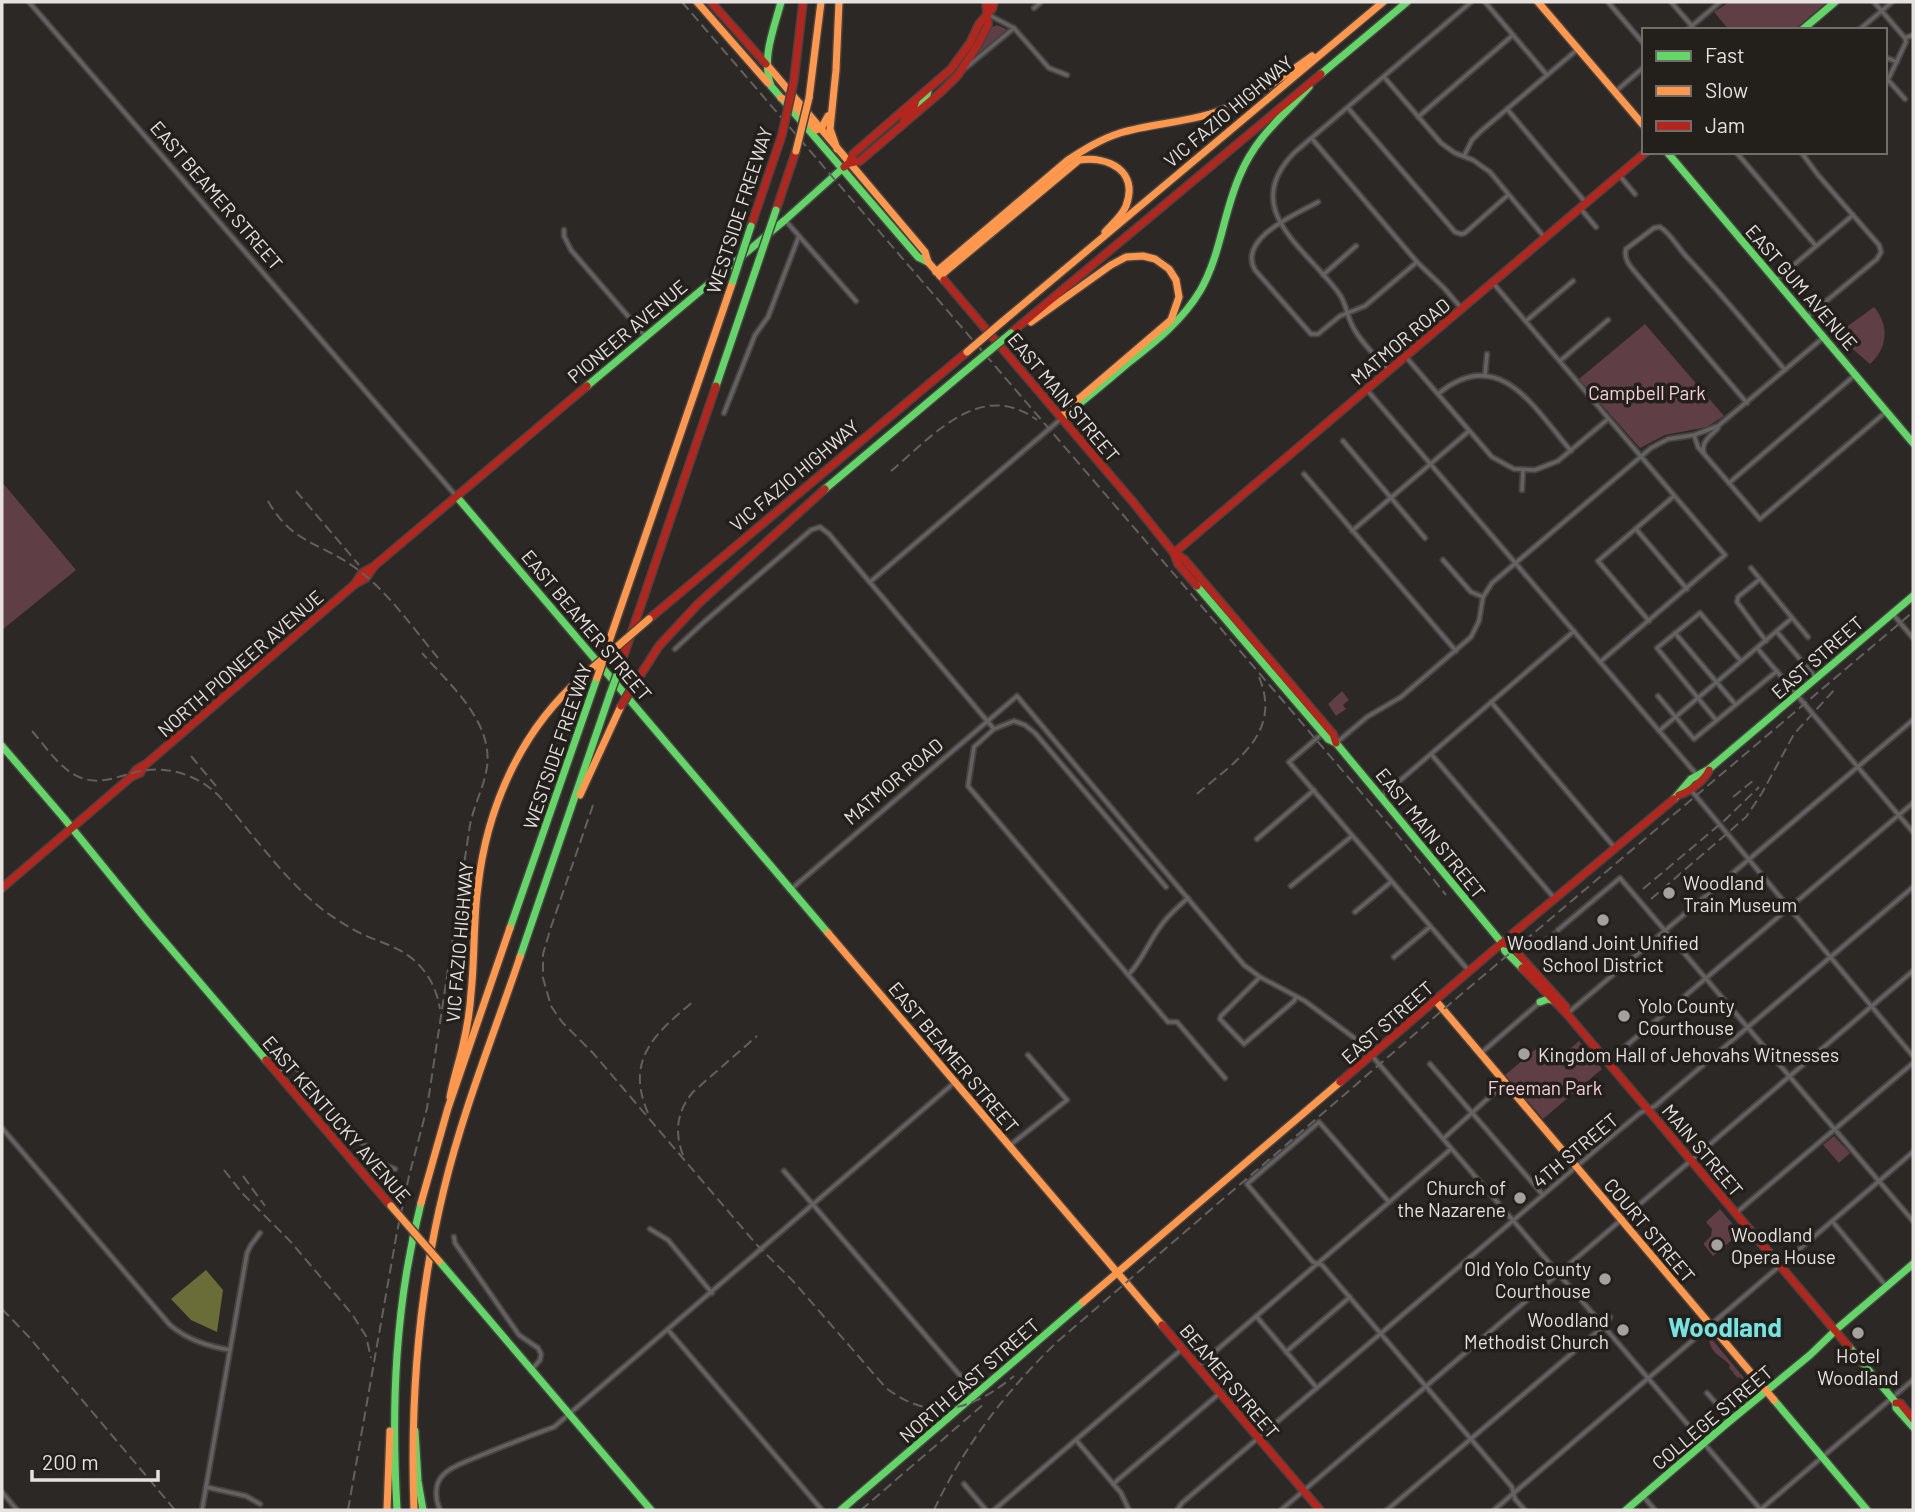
<svg xmlns="http://www.w3.org/2000/svg" width="1915" height="1512" font-family="Barlow,sans-serif">
  <rect width="100%" height="100%" fill="#2b2826"/>
  <!-- green -->
  <g fill="#5f3e46">
    <polygon points="1729,2 1827,2 1794,30 1729,30 1714,12"/>
    <polygon points="997,25 1006,29 1005,32 977,55 990,28"/>
    <path d="M1874 307C1890 326 1887 349 1870 364L1848 345 1841 335V331Z"/>
    <polygon points="1645,324 1724,416 1707,427 1665,435 1640,448 1579,379"/>
    <polygon points="2,482 76,570 2,630"/>
    <polygon points="1342,691 1349,700 1343,705 1346,709 1336,716 1328,704"/>
    <polygon points="1579,1041 1602,1069 1543,1119 1505,1075 1536,1049 1551,1065"/>
    <polygon points="1834,1136 1850,1153 1839,1163 1823,1145"/>
    <polygon points="1720,1209 1740,1233 1713,1256 1704,1245 1704,1243 1711,1236 1712,1229 1706,1222"/>
    <path d="M1709 1338H1711L1754 1390 1746 1388 1743 1384V1380L1740 1377 1738 1378 1733 1373 1734 1371 1733 1372 1729 1368 1730 1365C1722 1356 1710 1354 1709 1338Z"/>
  </g>
  <!-- water -->
  <polygon fill="#6a6d38" points="206,1270 223,1290 217,1332 191,1320 171,1299"/>
  <g fill="none" stroke-linecap="round" stroke-linejoin="round">
    <defs>
      <g id="street">
        <polyline points="29,2 457,497"/>
        <polyline points="1485,2 1547,75"/>
        <polyline points="1608,2 1644,44"/>
        <polyline points="1671,2 1692,26"/>
        <polyline points="1874,2 1905,38"/>
        <polyline points="1034,8 1041,2"/>
        <polyline points="987,14 1014,28 1049,68 1067,75"/>
        <polyline points="1687,30 1720,2"/>
        <polyline points="1859,30 1892,2"/>
        <polyline points="1885,57 1897,62"/>
        <polyline points="962,71 1014,28"/>
        <polyline points="1384,77 1441,143 1455,153 1473,160 1490,172 1545,238"/>
        <polyline points="1889,81 1905,99"/>
        <polyline points="1885,86 1906,42 1905,38 1913,35"/>
        <polyline points="1615,92 1644,67"/>
        <polyline points="1348,108 1455,232 1461,234 1465,233 1508,195"/>
        <polyline points="1507,109 1586,203"/>
        <polyline points="1418,117 1513,35"/>
        <polyline points="1313,140 1417,262 1444,288 1462,309"/>
        <polyline points="1736,152 1816,246"/>
        <polyline points="1801,152 1818,175 1879,245 1881,252 1877,259 1807,317"/>
        <polyline points="1464,156 1472,140 1481,131 1578,49"/>
        <polyline points="1619,175 1635,194"/>
        <path d="M1318 202C1297 214 1237 238 1255 270L1311 334H1318L1340 316 1365 306 1417 262"/>
        <polyline points="1580,208 1596,227"/>
        <polyline points="785,220 856,301"/>
        <polyline points="564,230 564,236 571,250 645,336"/>
        <polyline points="1323,275 1356,246"/>
        <polyline points="1776,280 1853,215"/>
        <polyline points="1493,283 1725,555 1600,662"/>
        <polyline points="1526,321 1573,281"/>
        <polyline points="1406,357 1492,457 1514,469 1535,470 1558,461 1608,419"/>
        <polyline points="1560,361 1608,320"/>
        <path d="M1389 371C1377 357 1360 342 1352 325 1347 315 1346 304 1340 295 1308 249 1237 210 1295 152L1471 2"/>
        <polyline points="1485,375 1487,354"/>
        <polyline points="1367,390 1697,775"/>
        <path d="M1438 394C1499 343 1535 409 1571 451"/>
        <path d="M1747 403 1640 278C1633 269 1623 261 1626 249L1654 228 1660 227C1670 233 1677 246 1685 255 1720 292 1752 331 1785 370"/>
        <polyline points="724,413 755,335 768,317 799,236"/>
        <polyline points="1694,435 1698,447 1760,519 1887,411"/>
        <polyline points="1343,441 1425,538"/>
        <path d="M1704 453C1700 442 1712 435 1718 428"/>
        <polyline points="1304,474 1456,651"/>
        <polyline points="1729,483 1855,375"/>
        <polyline points="1522,490 1523,470"/>
        <polyline points="1636,529 1687,589"/>
        <polyline points="1352,531 1469,431"/>
        <polyline points="1443,560 1471,592 1483,597"/>
        <polyline points="1751,568 1808,637"/>
        <polyline points="1760,579 1738,597 1737,602 1766,641"/>
        <polyline points="870,582 1062,418"/>
        <polyline points="1892,613 1913,638"/>
        <polyline points="1649,621 1598,561 1674,496"/>
        <polyline points="1777,632 1816,678"/>
        <polyline points="1675,633 1735,704"/>
        <polyline points="1757,648 1913,832"/>
        <polyline points="675,649 704,622 811,530 820,527 829,534 994,729"/>
        <polyline points="1658,696 1694,739 1777,671"/>
        <polyline points="1491,702 1615,848"/>
        <polyline points="1716,720 1657,648 1700,613 1741,661"/>
        <polyline points="1659,731 1792,618"/>
        <polyline points="1323,733 1289,762 1469,971"/>
        <polyline points="1336,743 1367,717 1401,697 1471,637 1479,621 1483,597 1492,583 1651,448 1668,439 1694,435 1718,426 1824,337"/>
        <polyline points="1431,754 1555,899"/>
        <polyline points="1690,789 1913,1056"/>
        <polyline points="1382,796 1574,631"/>
        <polyline points="1257,839 1314,790"/>
        <polyline points="1291,886 1352,836"/>
        <polyline points="1166,887 1035,733 1025,725 1014,721 994,729 974,747 968,786 1168,1022 1177,1022 1225,1078"/>
        <polyline points="790,890 1017,696 1244,965 1260,977 1305,1001 1361,1043 1761,1510"/>
        <polyline points="1355,912 1391,882"/>
        <polyline points="1558,930 1620,878 1913,1221"/>
        <polyline points="1536,948 1554,934"/>
        <polyline points="1394,957 1430,927"/>
        <path d="M1128 975C1142 961 1148 943 1160 927 1167 916 1178 907 1188 898"/>
        <polyline points="1260,977 1221,1016 1220,1019 1244,1044 1294,1001 1296,997"/>
        <polyline points="1568,1013 1913,720"/>
        <polyline points="1480,1054 1539,1003"/>
        <polyline points="1607,1062 1913,803"/>
        <polyline points="1430,1064 1543,1195"/>
        <polyline points="278,1073 291,1062 326,1100 333,1111 382,1164 395,1169"/>
        <path d="M2 1128 170 1325C188 1340 207 1346 230 1350"/>
        <polyline points="1443,1139 1505,1083"/>
        <polyline points="1009,1146 1067,1100 1028,1055"/>
        <polyline points="784,1171 976,1394"/>
        <polyline points="1389,1202 1319,1122 1247,1184 1313,1262 1322,1265 1512,1487 1515,1499 1525,1510"/>
        <polyline points="1736,1213 1913,1063"/>
        <polyline points="1832,1221 1887,1287"/>
        <polyline points="650,1229 668,1240 712,1293"/>
        <polyline points="454,1237 455,1243 519,1335 538,1348 541,1354 540,1360 532,1369"/>
        <polyline points="1256,1316 1317,1388"/>
        <polyline points="669,1331 822,1510"/>
        <polyline points="1286,1352 1350,1297"/>
        <polyline points="1197,1367 1451,1149"/>
        <polyline points="1707,1393 1731,1420"/>
        <polyline points="1076,1440 1121,1493 1129,1510"/>
        <polyline points="964,1484 986,1510"/>
        <polyline points="1113,1484 1220,1393"/>
        <polyline points="206,1487 246,1496 260,1504"/>
        <polyline points="2,1492 17,1510"/>
        <polyline points="1643,1496 1655,1510"/>
        <polyline points="202,1510 247,1253 251,1245 260,1233"/>
        <path d="M440 1510C435 1499 434 1484 443 1475 450 1467 463 1463 472 1459 499 1448 526 1437 554 1427L955 1082"/>
        <polyline points="994,1510 1182,1349"/>
        <polyline points="1177,1510 1182,1503 1611,1137 1640,1113 1655,1106 1913,887"/>
        <polyline points="1281,1510 1913,971"/>
        <polyline points="1387,1510 1604,1326 1610,1317"/>
        <polyline points="1494,1510 1913,1152"/>
        <polyline points="1760,1510 1913,1380"/>
      </g>
      <g id="fast">
        <polyline points="1802,30 1835,2"/>
        <polyline points="1321,74 1407,2"/>
        <polyline points="771,86 918,257 928,262"/>
        <path d="M771 86C761 58 774 29 781 2"/>
        <path d="M917 111C920 103 927 100 928 91"/>
        <polyline points="1667,152 1913,443"/>
        <polyline points="587,386 785,220 844,167"/>
        <polyline points="716,386 759,260"/>
        <path d="M1062 418C1084 400 1106 382 1128 363 1155 342 1182 321 1200 291 1221 255 1223 213 1240 175 1257 135 1282 118 1309 87"/>
        <polyline points="825,489 976,362"/>
        <polyline points="457,497 828,933"/>
        <polyline points="1197,586 1328,739 1336,743 1502,943 1505,951 1522,968"/>
        <polyline points="2,746 63,817 149,923 266,1060"/>
        <polyline points="1674,799 1691,779 1709,769 1913,596"/>
        <polyline points="510,928 597,678"/>
        <polyline points="520,957 610,694"/>
        <polyline points="1540,1002 1548,999 1552,1000"/>
        <polyline points="439,1261 651,1510"/>
        <polyline points="1849,1347 1892,1398 1896,1403 1896,1408 1913,1427"/>
        <polyline points="1774,1400 1867,1510"/>
        <polyline points="415,1431 418,1481 423,1510"/>
        <path d="M397 1510C391 1406 395 1305 421 1203"/>
        <polyline points="841,1510 1083,1302"/>
        <polyline points="1626,1510 1725,1425 1810,1355 1839,1327 1913,1264"/>
      </g>
      <g id="slow">
        <polyline points="697,2 768,83"/>
        <polyline points="1538,2 1644,126"/>
        <polyline points="768,66 925,252 928,262 944,280"/>
        <polyline points="781,98 790,101 816,130 822,127 828,116"/>
        <polyline points="809,98 821,2"/>
        <polyline points="837,149 830,129 836,70 839,2"/>
        <path d="M936 272 1068 160C1085 149 1101 139 1120 133 1149 124 1180 123 1210 114 1248 103 1280 79 1312 56"/>
        <path d="M940 276 1079 160C1109 156 1139 171 1126 206 1122 216 1112 224 1105 232"/>
        <polyline points="1002,322 1383,2"/>
        <polyline points="1031,322 1111,265 1126,257 1143,256 1155,259 1169,269 1176,280 1179,297 1171,320 1067,409 1063,416"/>
        <polyline points="604,656 733,281"/>
        <polyline points="580,795 621,706"/>
        <polyline points="828,933 1162,1325"/>
        <polyline points="1436,1001 1774,1400"/>
        <path d="M450 1097C453 1080 459 1063 463 1045 467 1028 470 1010 471 993 475 957 473 922 478 886 487 807 521 730 582 677"/>
        <polyline points="421,1203 448,1108 510,928"/>
        <polyline points="1083,1302 1340,1082"/>
        <polyline points="387,1510 390,1431"/>
        <path d="M414 1510C410 1401 418 1295 444 1189 463 1110 494 1034 520 957"/>
      </g>
      <g id="jam">
        <polyline points="711,2 766,64"/>
        <polyline points="794,80 803,2"/>
        <polyline points="905,122 904,119 913,110 916,100"/>
        <polyline points="850,163 860,161 942,91 958,75 977,46 988,25 986,2"/>
        <polyline points="844,167 849,163 853,154 951,69 970,43 979,24 992,9 994,2"/>
        <polyline points="776,210 796,151"/>
        <polyline points="751,226 782,135"/>
        <polyline points="944,280 1133,502 1174,553 1178,564 1197,586"/>
        <polyline points="1011,333 1321,74"/>
        <polyline points="1174,553 1646,152"/>
        <polyline points="1174,553 1184,559 1333,734 1336,743"/>
        <polyline points="355,584 362,573 373,567 587,386"/>
        <polyline points="649,619 967,352"/>
        <polyline points="618,672 716,386"/>
        <polyline points="632,688 659,646 698,604 825,489"/>
        <polyline points="131,777 140,773 145,765 355,584 366,578 373,568"/>
        <path d="M1679 795C1689 792 1705 780 1709 770"/>
        <polyline points="2,888 131,777 136,770 144,765"/>
        <polyline points="1502,943 1511,946 1566,1007 1567,1014"/>
        <polyline points="1522,968 1567,1014 1849,1347"/>
        <polyline points="266,1060 391,1206"/>
        <polyline points="1340,1082 1510,936 1674,799"/>
        <polyline points="1162,1325 1320,1510"/>
        <polyline points="1896,1403 1900,1403 1913,1419"/>
      </g>
    </defs>
    <!-- street casing -->
    <use href="#street" stroke="#464342" stroke-width="7"/>
    <!-- fast casing -->
    <use href="#fast" stroke="#464342" stroke-width="10"/>
    <!-- slow casing -->
    <use href="#slow" stroke="#464342" stroke-width="10"/>
    <!-- jam casing -->
    <use href="#jam" stroke="#464342" stroke-width="10"/>
    <!-- street -->
    <use href="#street" stroke="#646261" stroke-width="3.5"/>
    <!-- fast -->
    <use href="#fast" stroke="#63d668" stroke-width="7"/>
    <!-- slow -->
    <use href="#slow" stroke="#ff974d" stroke-width="7"/>
    <!-- jam -->
    <use href="#jam" stroke="#b3261e" stroke-width="7"/>
    <!-- rail -->
    <g stroke="#636160" stroke-width="2" stroke-dasharray="10 5" stroke-linecap="butt">
      <polyline points="682,2 1284,702 1400,838 1446,895"/>
      <path d="M891 471C932 437 980 378 1037 420"/>
      <polyline points="296,491 359,565"/>
      <path d="M268 501C292 544 322 543 357 569 389 593 413 628 438 658"/>
      <path d="M32 731C46 747 59 768 79 777 98 785 114 778 132 773 163 764 195 773 218 795 254 834 284 881 327 913 339 921 351 929 364 935 382 943 402 948 416 962 430 975 437 991 440 1009"/>
      <polyline points="191,756 216,786"/>
      <path d="M1197 794C1234 762 1283 734 1259 677"/>
      <polyline points="1733,797 1754,780"/>
      <path d="M593 805 551 927 543 954V978L551 1006 562 1022 593 1053 757 1245 793 1281 886 1388C932 1423 973 1410 1014 1376"/>
      <polyline points="1643,889 1725,820 1759,787"/>
      <polyline points="1651,899 1746,817 1762,793 1794,734 1836,688"/>
      <path d="M648 1113C624 1058 657 1032 695 1000"/>
      <path d="M683 1155C674 1132 677 1111 693 1092L757 1036"/>
      <polyline points="224,1170 243,1194 290,1241 352,1314 366,1336 371,1358"/>
      <polyline points="243,1176 265,1206"/>
      <polyline points="2,1309 29,1337 175,1510"/>
      <path d="M348 1510 397 1232 409 1176 427 1108 470 825C474 805 484 787 487 767 493 721 450 685 422 653"/>
      <polyline points="861,1510 985,1403"/>
      <path d="M934 1510C964 1446 1006 1391 1057 1342L1438 1014 1913 612"/>
    </g>
    <defs>
      <g id="fast-bridge">
        <polyline points="759,260 776,210"/>
        <polyline points="733,281 751,226"/>
        <polyline points="976,362 1011,333"/>
        <polyline points="610,694 618,672"/>
      </g>
      <g id="slow-bridge">
        <polyline points="796,151 809,98"/>
        <polyline points="967,352 1002,322"/>
        <polyline points="582,677 649,619"/>
        <polyline points="597,678 604,658"/>
        <polyline points="391,1206 439,1261"/>
      </g>
      <g id="jam-bridge">
        <polyline points="782,135 794,80"/>
        <polyline points="621,706 632,688"/>
      </g>
    </defs>
    <!-- fast-bridge casing -->
    <use href="#fast-bridge" stroke="#464342" stroke-width="10" stroke-linecap="butt"/>
    <!-- slow-bridge casing -->
    <use href="#slow-bridge" stroke="#464342" stroke-width="10" stroke-linecap="butt"/>
    <!-- jam-bridge casing -->
    <use href="#jam-bridge" stroke="#464342" stroke-width="10" stroke-linecap="butt"/>
    <!-- fast-bridge -->
    <use href="#fast-bridge" stroke="#63d668" stroke-width="7"/>
    <!-- slow-bridge -->
    <use href="#slow-bridge" stroke="#ff974d" stroke-width="7"/>
    <!-- jam-bridge -->
    <use href="#jam-bridge" stroke="#b3261e" stroke-width="7"/>
  </g>
  <!-- markers -->
  <g fill="#a5a19f" stroke="#231f1b" stroke-width="2.5">
    <circle cx="1669" cy="893" r="7"/>
    <circle cx="1603" cy="920" r="7"/>
    <circle cx="1624" cy="1016" r="7"/>
    <circle cx="1524" cy="1054" r="7"/>
    <circle cx="1520" cy="1198" r="7"/>
    <circle cx="1717" cy="1245" r="7"/>
    <circle cx="1605" cy="1279" r="7"/>
    <circle cx="1623" cy="1330" r="7"/>
    <circle cx="1858" cy="1333" r="7"/>
  </g>
  <g text-anchor="middle" dominant-baseline="central" stroke-width="7" stroke-linejoin="round" paint-order="stroke">
    <!-- street labels -->
    <g font-size="19" fill="#e6e2e0" stroke="#231f1b">
      <text transform="translate(1228 111) rotate(-40)">VIC FAZIO HIGHWAY</text>
      <text transform="translate(217 195) rotate(49)">EAST BEAMER STREET</text>
      <text transform="translate(739 210) rotate(-72)">WESTSIDE FREEWAY</text>
      <text transform="translate(1802 287) rotate(49)">EAST GUM AVENUE</text>
      <text transform="translate(627 331) rotate(-40)">PIONEER AVENUE</text>
      <text transform="translate(1400 341) rotate(-40)">MATMOR ROAD</text>
      <text transform="translate(1064 397) rotate(50)">EAST MAIN STREET</text>
      <text transform="translate(794 475) rotate(-40)">VIC FAZIO HIGHWAY</text>
      <text transform="translate(587 625) rotate(50)">EAST BEAMER STREET</text>
      <text transform="translate(1817 657) rotate(-41)">EAST STREET</text>
      <text transform="translate(240 663) rotate(-41)">NORTH PIONEER AVENUE</text>
      <text transform="translate(557 746) rotate(-71)">WESTSIDE FREEWAY</text>
      <text transform="translate(893 781) rotate(-40)">MATMOR ROAD</text>
      <text transform="translate(1431 833) rotate(51)">EAST MAIN STREET</text>
      <text transform="translate(459 942) rotate(-85)">VIC FAZIO HIGHWAY</text>
      <text transform="translate(1387 1022) rotate(-41)">EAST STREET</text>
      <text transform="translate(954 1057) rotate(50)">EAST BEAMER STREET</text>
      <text transform="translate(337 1119) rotate(49)">EAST KENTUCKY AVENUE</text>
      <text transform="translate(1575 1150) rotate(-40)">4TH STREET</text>
      <text transform="translate(1703 1150) rotate(50)">MAIN STREET</text>
      <text transform="translate(1650 1230) rotate(50)">COURT STREET</text>
      <text transform="translate(969 1380) rotate(-41)">NORTH EAST STREET</text>
      <text transform="translate(1230 1381) rotate(50)">BEAMER STREET</text>
      <text transform="translate(1712 1417) rotate(-40)">COLLEGE STREET</text>
    </g>
    <!-- park labels -->
    <g font-size="19" fill="#f6d0d8" stroke="#231f1b">
      <text x="1647" y="392">Campbell Park</text>
      <text x="1545" y="1087">Freeman Park</text>
    </g>
    <!-- poi labels -->
    <g font-size="19" fill="#e6e2e0" stroke="#231f1b" text-anchor="start">
      <text x="1683" y="882">Woodland<tspan x="1683" dy="22">Train Museum</tspan></text>
      <text x="1603" y="942" text-anchor="middle">Woodland Joint Unified<tspan x="1603" dy="22">School District</tspan></text>
      <text x="1638" y="1005">Yolo County<tspan x="1638" dy="22">Courthouse</tspan></text>
      <text x="1538" y="1054">Kingdom Hall of Jehovahs Witnesses</text>
      <text x="1506" y="1187" text-anchor="end">Church of<tspan x="1506" dy="22">the Nazarene</tspan></text>
      <text x="1731" y="1234">Woodland<tspan x="1731" dy="22">Opera House</tspan></text>
      <text x="1591" y="1268" text-anchor="end">Old Yolo County<tspan x="1591" dy="22">Courthouse</tspan></text>
      <text x="1609" y="1319" text-anchor="end">Woodland<tspan x="1609" dy="22">Methodist Church</tspan></text>
      <text x="1858" y="1355" text-anchor="middle">Hotel<tspan x="1858" dy="22">Woodland</tspan></text>
    </g>
    <!-- district labels -->
    <g font-size="26" font-weight="bold" fill="#77e3e1" stroke="#231f1b">
      <text x="1725" y="1326">Woodland</text>
    </g>
  </g>
  <!-- border -->
  <rect width="1915" height="1512" fill="none" stroke="#e6e2e0" stroke-width="7"/>
  <!-- legend -->
  <rect x="1642" y="28" width="245" height="126" fill="#231f1b" stroke="#716d6a" stroke-width="2"/>
  <rect x="1656" y="51" width="35" height="10" fill="#63d668" stroke="#716d6a" stroke-width="2"/>
  <text x="1705" y="63" font-size="21" fill="#e6e2e0">Fast</text>
  <rect x="1656" y="86" width="35" height="10" fill="#ff974d" stroke="#716d6a" stroke-width="2"/>
  <text x="1705" y="98" font-size="21" fill="#e6e2e0">Slow</text>
  <rect x="1656" y="121" width="35" height="10" fill="#b3261e" stroke="#716d6a" stroke-width="2"/>
  <text x="1705" y="133" font-size="21" fill="#e6e2e0">Jam</text>
  <!-- scale -->
  <path d="M32 1470v10h126v-10" fill="none" stroke="#e6e2e0" stroke-width="3.5"/>
  <text x="42" y="1470" font-size="21" fill="#e6e2e0" stroke="#231f1b" stroke-width="5" paint-order="stroke">200 m</text>
</svg>
